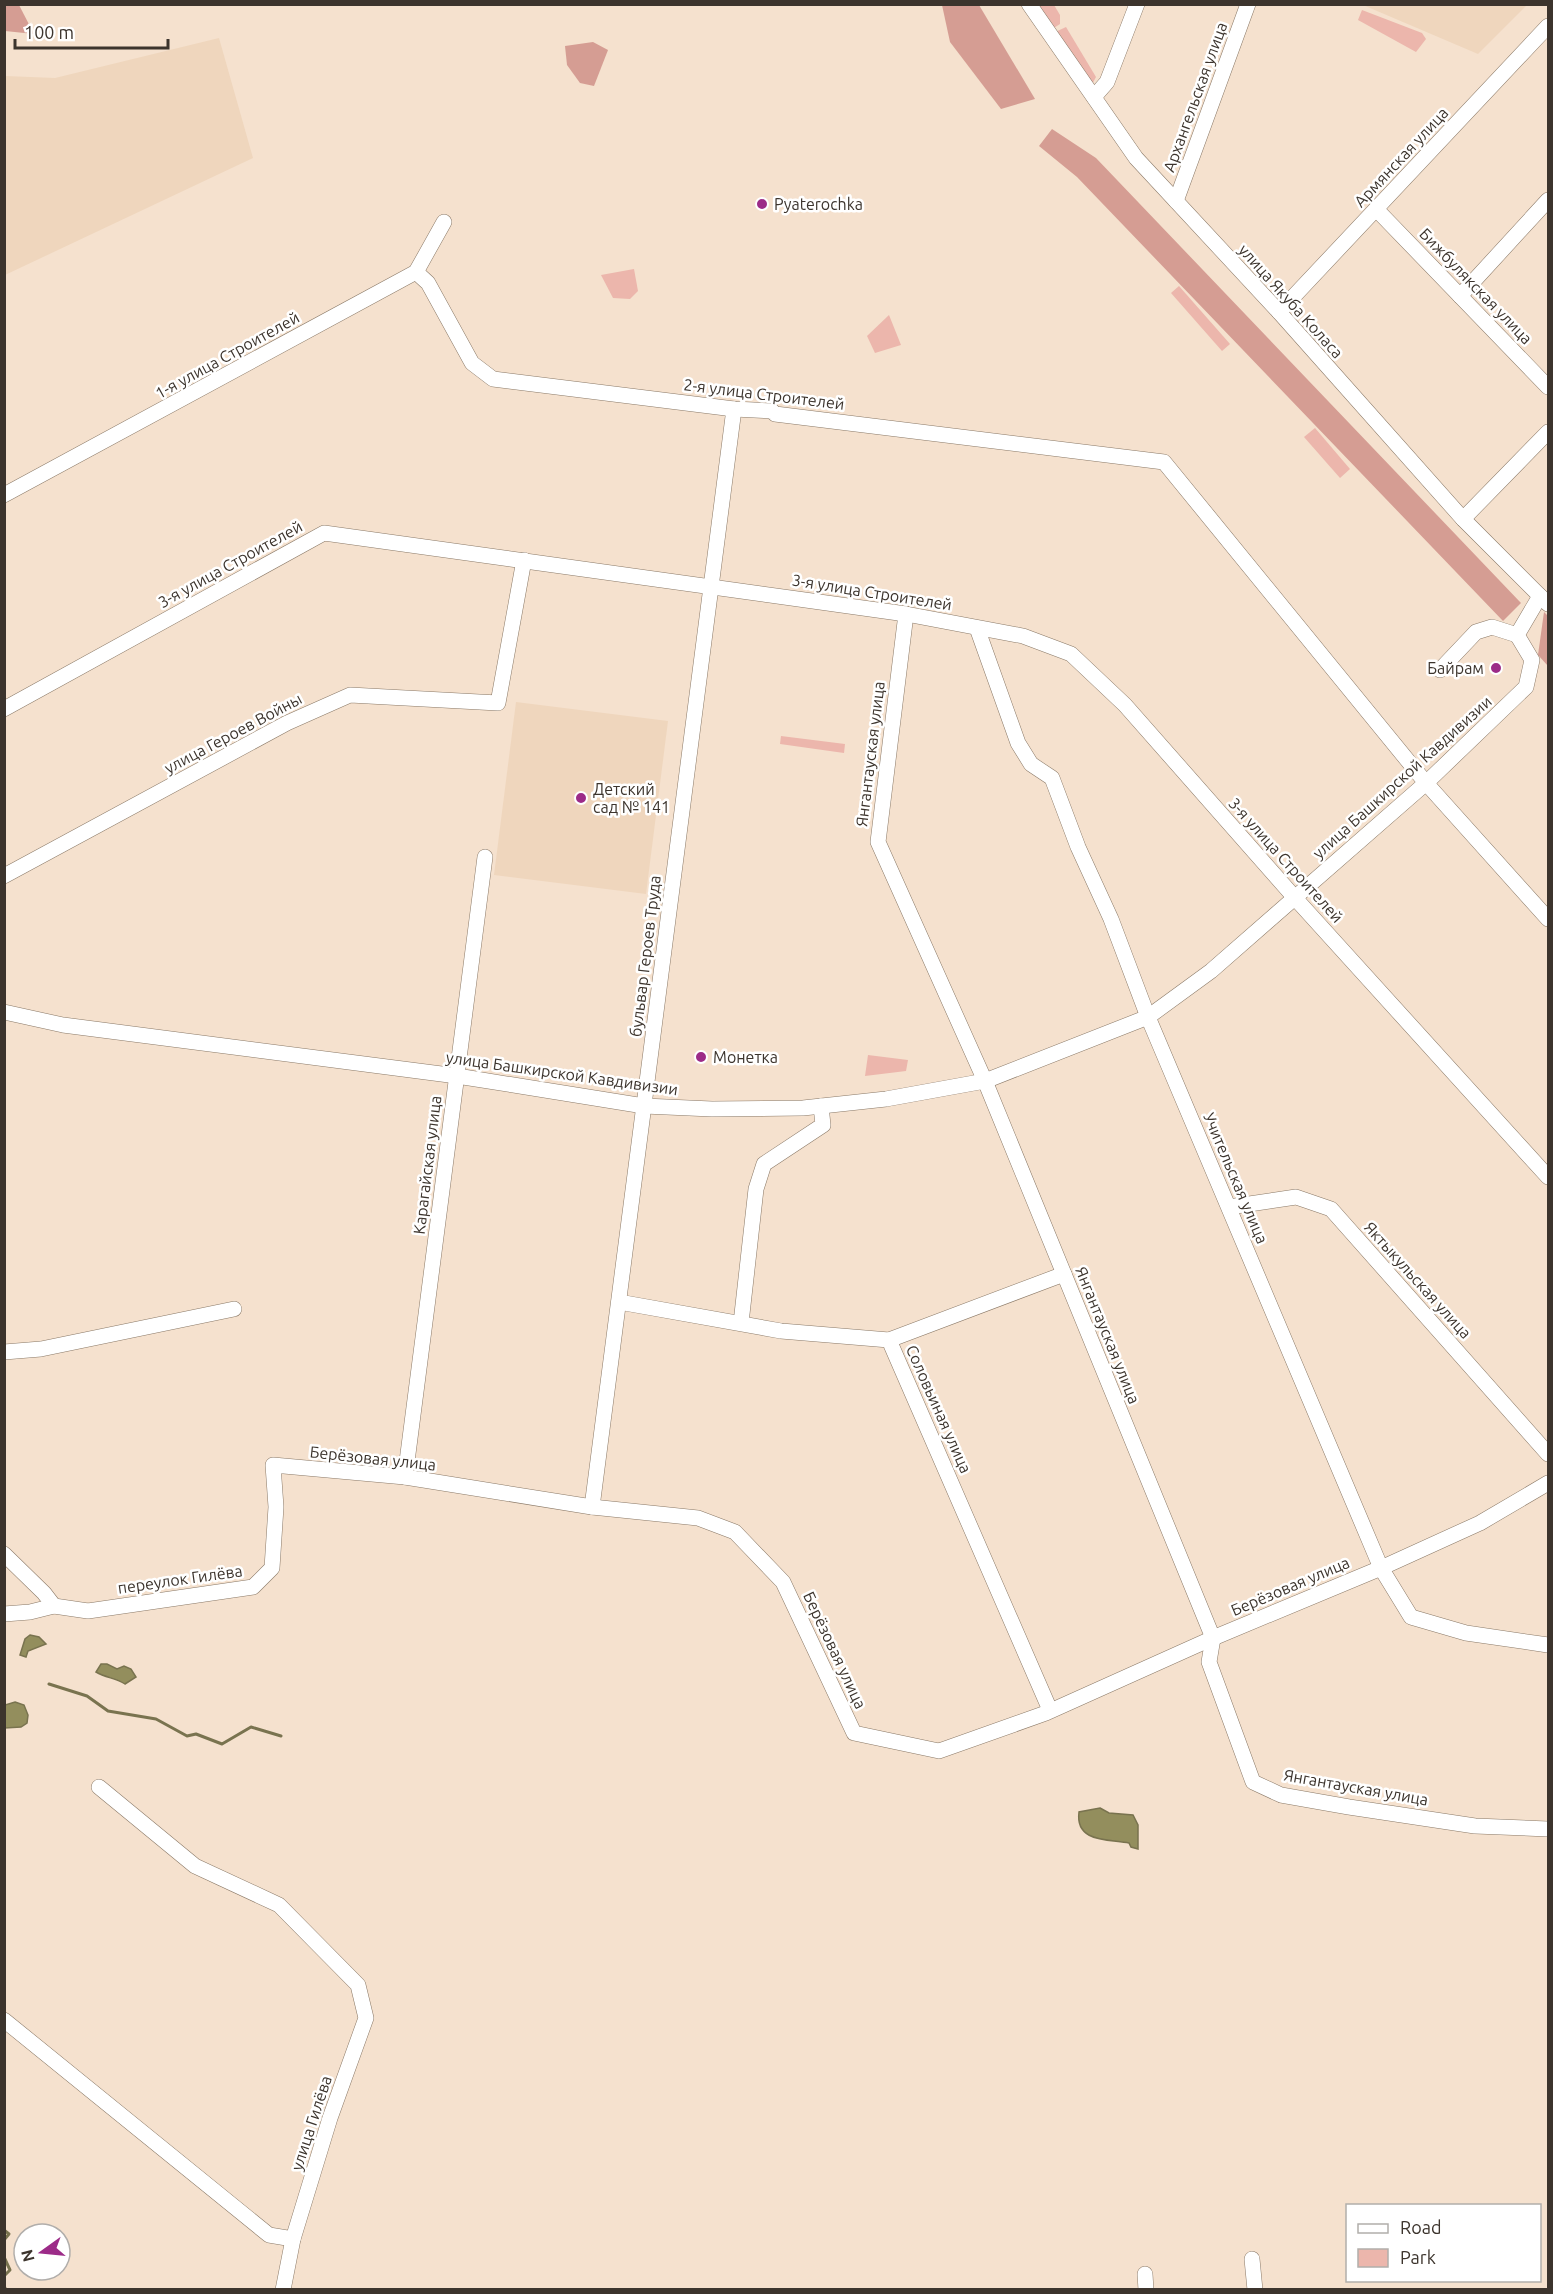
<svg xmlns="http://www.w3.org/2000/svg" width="1553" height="2294" font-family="Ubuntu,sans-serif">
  <rect width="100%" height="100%" fill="#f5e1ce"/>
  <!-- built -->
  <g fill="#efd6bd">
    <polygon points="1363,5 1527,5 1478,54"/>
    <polygon points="219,38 253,158 5,275 5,76 55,78"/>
    <polygon points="516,702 668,721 646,894 494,875"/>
  </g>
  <!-- green -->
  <g fill="#ecb6ac">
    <polygon points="1032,5 1054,5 1060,15 1060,24 1049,31"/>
    <polygon points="1362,10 1422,33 1426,39 1416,52 1358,20"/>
    <polygon points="1066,27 1096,77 1090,88 1051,34"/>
    <polygon points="634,269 638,291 630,299 613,298 601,275"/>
    <polygon points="1179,286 1230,344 1222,351 1171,293"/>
    <polygon points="889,315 901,345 875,353 867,336"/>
    <polygon points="1315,428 1350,469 1340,478 1304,437"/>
    <polygon points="781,736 845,744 844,753 780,744"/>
    <polygon points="868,1055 908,1060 906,1071 865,1076"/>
  </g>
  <!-- forest -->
  <g fill="#d59d93">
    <polygon points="4,5 19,5 34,34 5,31"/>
    <polygon points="942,5 979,5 1035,99 1001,109 950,42"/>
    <polygon points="593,42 608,50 594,86 580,83 567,65 565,46"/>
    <polygon points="1052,129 1096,158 1521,603 1503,621 1077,177 1039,146"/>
    <polygon points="1544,612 1548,616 1548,666 1538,655"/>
  </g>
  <!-- water -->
  <g fill="#938e5d" stroke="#79734f" stroke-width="1.5">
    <polygon points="30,1635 39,1637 46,1644 28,1651 26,1657 20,1655 25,1639"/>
    <path d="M101 1664H107L117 1669 124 1666 131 1669 136 1677 125 1684C116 1678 106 1678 96 1672Z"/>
    <polygon points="15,1702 24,1705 28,1715 27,1723 21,1727 5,1728 5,1705"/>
    <path d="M1100 1808 1109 1813 1133 1815 1138 1825V1849L1131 1847 1129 1843C1109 1839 1075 1843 1079 1812Z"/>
  </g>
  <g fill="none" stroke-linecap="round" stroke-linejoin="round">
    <!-- stream -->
    <g stroke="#79734f" stroke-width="3">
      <polyline points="49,1684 87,1696 108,1711 156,1719 187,1736 196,1734 222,1744 251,1727 281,1736"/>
      <polyline points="4,2230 9,2234 4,2240"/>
      <polyline points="4,2257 10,2270 4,2276"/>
      <polyline points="4,2286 6,2290"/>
    </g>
    <defs>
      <g id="minor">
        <polyline points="1029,4 1136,158 1279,312 1463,519 1548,604"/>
        <polyline points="1094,97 1107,82 1137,4"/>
        <polyline points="1176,201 1248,4"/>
        <polyline points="1377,210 1548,387"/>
        <polyline points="416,272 428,283 472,363 493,379 734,409 772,411 775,414 1164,462 1426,783 1548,919"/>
        <polyline points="1460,296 1548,200"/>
        <polyline points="1279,312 1548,26"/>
        <polyline points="4,495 416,272 444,222"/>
        <polyline points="1463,519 1548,432"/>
        <polyline points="906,614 878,842 985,1081 1213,1638 1209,1662 1253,1782 1281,1795 1349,1807 1475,1826 1548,1829"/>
        <polyline points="977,628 1018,743 1031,764 1052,778 1078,847 1111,919 1148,1017 1381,1568 1411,1617 1466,1633 1548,1645"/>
        <polyline points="1440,670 1476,632 1492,627 1517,635"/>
        <polyline points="4,709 324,533 906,614 1023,636 1071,654 1125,705 1295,898 1548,1177"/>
        <polyline points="4,876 287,723 350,695 498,703 524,560"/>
        <polyline points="4,1012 63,1025 457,1076 644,1106 712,1109 803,1108 886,1099 985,1081 1148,1017 1211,971 1426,783 1526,687 1532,660 1517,635 1540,596"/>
        <polyline points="1229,1207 1296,1197 1331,1209 1548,1454"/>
        <polyline points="619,1302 781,1331 889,1340 1050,1710"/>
        <polyline points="741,1323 756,1189 764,1164 823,1125 821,1106"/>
        <polyline points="889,1340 1064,1274"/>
        <polyline points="4,1352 41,1349 234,1309"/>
        <polyline points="405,1477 485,857"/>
        <polyline points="592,1507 734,409"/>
        <polyline points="4,1554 44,1593 54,1606 88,1611 253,1587 272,1568 276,1507 273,1465 405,1477 592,1507 698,1518 735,1532 783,1582 854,1733 939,1751 1046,1713 1213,1638 1381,1568 1480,1523 1548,1483"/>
        <polyline points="4,1614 30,1612 54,1606"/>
        <polyline points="4,2020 269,2235 293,2239 330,2118 366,2018 358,1985 279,1905 195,1866 99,1787"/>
        <polyline points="1252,2259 1255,2290"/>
        <polyline points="1145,2274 1146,2290"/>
        <polyline points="283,2290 293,2239"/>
      </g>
    </defs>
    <!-- minor casing -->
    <use href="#minor" stroke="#8a7967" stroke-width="16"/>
    <!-- minor -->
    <use href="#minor" stroke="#fff" stroke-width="15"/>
  </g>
  <!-- markers -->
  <g fill="#9c2b88" stroke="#fff" stroke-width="2">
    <circle cx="762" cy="204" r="6"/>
    <circle cx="1496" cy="668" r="6"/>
    <circle cx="581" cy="798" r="6"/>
    <circle cx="701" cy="1057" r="6"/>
  </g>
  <g text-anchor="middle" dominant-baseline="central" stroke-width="5" stroke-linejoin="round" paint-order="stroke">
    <!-- street labels -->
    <g font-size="16" fill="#3c342d" stroke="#fff">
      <text transform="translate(1195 97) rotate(-70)">Архангельская улица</text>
      <text transform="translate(1401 157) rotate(-47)">Армянская улица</text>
      <text transform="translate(1476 286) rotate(46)">Бижбулякская улица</text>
      <text transform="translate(1291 301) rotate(48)">улица Якуба Коласа</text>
      <text transform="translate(227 355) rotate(-29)">1-я улица Строителей</text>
      <text transform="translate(764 394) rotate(7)">2-я улица Строителей</text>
      <text transform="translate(230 564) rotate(-29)">3-я улица Строителей</text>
      <text transform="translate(872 592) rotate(9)">3-я улица Строителей</text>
      <text transform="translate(233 733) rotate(-28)">улица Героев Войны</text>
      <text transform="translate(870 754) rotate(-83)">Янгантауская улица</text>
      <text transform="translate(1402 777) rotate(-42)">улица Башкирской Кавдивизии</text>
      <text transform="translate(1286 860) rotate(48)">3-я улица Строителей</text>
      <text transform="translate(645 956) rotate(-83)">бульвар Героев Труда</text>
      <text transform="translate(562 1073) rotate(8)">улица Башкирской Кавдивизии</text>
      <text transform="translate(427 1165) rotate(-83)">Карагайская улица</text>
      <text transform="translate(1236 1178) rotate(67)">Учительская улица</text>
      <text transform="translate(1418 1280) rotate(48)">Яктыкульская улица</text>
      <text transform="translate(1108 1335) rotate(68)">Янгантауская улица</text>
      <text transform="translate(939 1409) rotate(66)">Соловьиная улица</text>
      <text transform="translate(373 1458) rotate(6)">Берёзовая улица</text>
      <text transform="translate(180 1579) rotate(-8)">переулок Гилёва</text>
      <text transform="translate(1290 1586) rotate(-23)">Берёзовая улица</text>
      <text transform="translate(835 1650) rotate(65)">Берёзовая улица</text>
      <text transform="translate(1356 1787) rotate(10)">Янгантауская улица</text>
      <text transform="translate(311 2123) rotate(-72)">улица Гилёва</text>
    </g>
    <!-- poi labels -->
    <g font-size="16" fill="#3c342d" stroke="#fff" text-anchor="start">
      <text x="774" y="204">Pyaterochka</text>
      <text x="1484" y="668" text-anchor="end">Байрам</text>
      <text x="593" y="789">Детский<tspan x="593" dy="18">сад № 141</tspan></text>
      <text x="713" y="1057">Монетка</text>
    </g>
  </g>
  <!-- border -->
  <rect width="1553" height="2294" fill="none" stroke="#3c342d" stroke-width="12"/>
  <!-- legend -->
  <rect x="1346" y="2204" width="195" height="78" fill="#ffffff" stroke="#b1aeab" stroke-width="1.5"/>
  <rect x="1358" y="2224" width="30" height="9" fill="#ffffff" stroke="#b1aeab" stroke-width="1.5"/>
  <text x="1400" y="2234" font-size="18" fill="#3c342d">Road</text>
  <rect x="1358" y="2249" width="30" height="18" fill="#ecb6ac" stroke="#b1aeab" stroke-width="1.5"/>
  <text x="1400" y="2264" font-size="18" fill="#3c342d">Park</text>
  <!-- north arrow -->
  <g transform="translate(42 2252) rotate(255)"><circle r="28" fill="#ffffff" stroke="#b1aeab" stroke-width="1.5"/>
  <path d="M0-4.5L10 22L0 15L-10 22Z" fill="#9c2b88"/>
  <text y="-9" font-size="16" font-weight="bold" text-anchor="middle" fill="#3c342d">N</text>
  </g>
  <!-- scale -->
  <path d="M15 39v9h153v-9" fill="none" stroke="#3c342d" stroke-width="3"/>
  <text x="24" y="39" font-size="18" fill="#3c342d" stroke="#ffffff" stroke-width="4.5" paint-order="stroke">100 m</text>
</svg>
